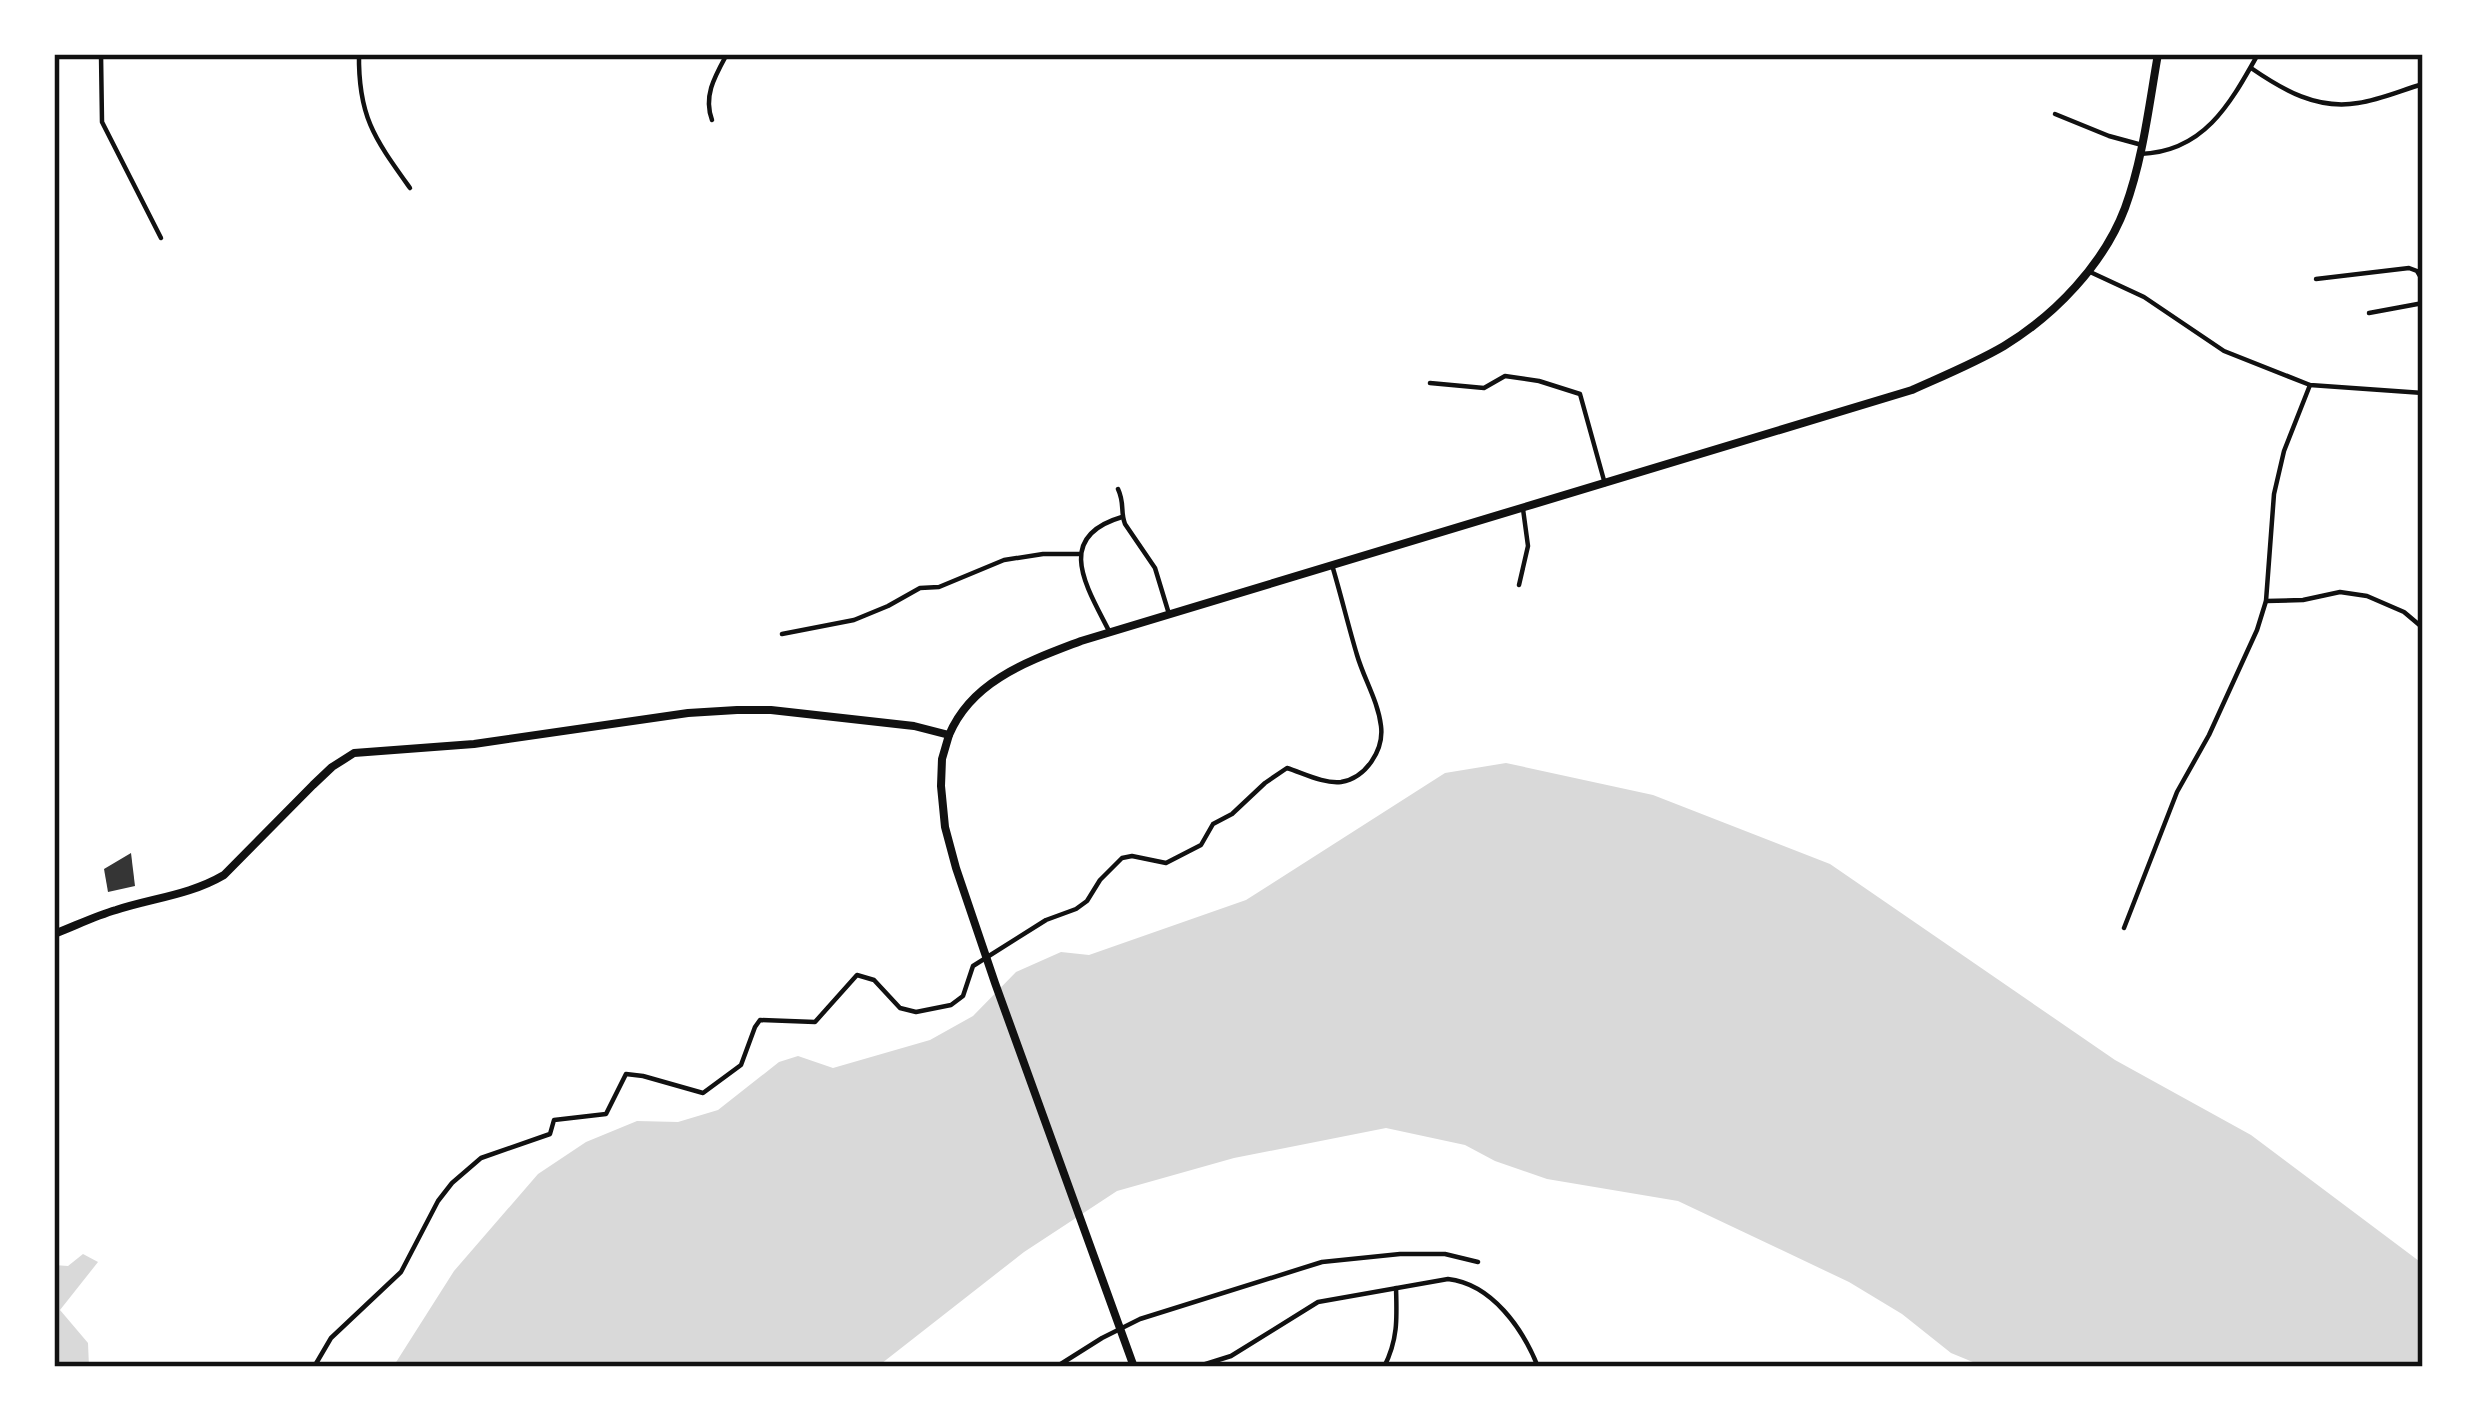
<svg xmlns="http://www.w3.org/2000/svg" width="2477" height="1421" font-family="Montserrat,sans-serif">
  <rect width="100%" height="100%" fill="#fff"/>
  <!-- water -->
  <g fill="#d9d9d9">
    <polygon points="1506,763 1653,795 1830,864 2115,1060 2251,1135 2423,1264 2423,1367 1985,1367 1951,1353 1902,1314 1849,1282 1678,1201 1547,1179 1495,1161 1465,1145 1386,1128 1234,1158 1117,1191 1024,1252 877,1367 393,1367 454,1271 538,1174 586,1142 637,1121 678,1122 718,1110 779,1062 798,1056 833,1068 930,1040 973,1016 1016,972 1061,952 1089,955 1246,900 1445,773"/>
    <polygon points="83,1254 98,1262 60,1310 88,1343 89,1367 54,1367 54,1265 68,1266"/>
  </g>
  <!-- building -->
  <polygon fill="#353535" points="131,853 135,886 108,892 104,869"/>
  <g fill="none" stroke-linecap="round" stroke-linejoin="round">
    <!-- minor -->
    <g stroke="#111" stroke-width="4.5">
      <polyline points="101,54 102,122 161,238"/>
      <path d="M359 54C358 117 375 139 410 188"/>
      <path d="M2251 68C2283 90 2317 110 2358 103 2380 100 2402 90 2423 84"/>
      <polyline points="2055,114 2109,136 2142,145"/>
      <path d="M712 120C703 96 715 76 727 54"/>
      <path d="M2140 154C2204 152 2230 104 2258 54"/>
      <polyline points="2088,271 2144,297 2224,351 2310,385 2423,393"/>
      <polyline points="2316,279 2409,268 2417,271 2423,281"/>
      <polyline points="2369,313 2423,303"/>
      <polyline points="1430,383 1484,388 1505,376 1539,381 1580,394 1605,484"/>
      <path d="M1118 489C1125 504 1120 511 1125 524L1155 568 1169 614"/>
      <polyline points="1519,585 1528,546 1523,509"/>
      <polyline points="2266,601 2303,600 2340,592 2367,596 2404,612 2423,628"/>
      <path d="M1110 633C1087 587 1053 537 1122 517"/>
      <polyline points="782,634 854,620 888,606 920,588 939,587 1004,560 1043,554 1079,554"/>
      <polyline points="2124,928 2177,792 2209,735 2257,630 2266,601 2274,494 2284,451 2310,385"/>
      <path d="M314 1367 331 1338 401 1272 438 1201 452 1183 481 1158 550 1134 554 1120 606 1114 626 1074 643 1076 703 1093 741 1065 755 1027 760 1020 815 1022 857 975 874 980 900 1008 916 1012 951 1005 963 996 973 966 1046 920 1076 909 1087 901 1100 880 1122 858 1132 856 1166 863 1201 845 1213 824 1232 814 1265 783 1287 768C1303 773 1324 784 1341 782 1366 778 1384 750 1381 726 1378 701 1364 679 1357 655 1348 625 1341 595 1332 565"/>
      <polyline points="1056,1367 1102,1338 1140,1319 1322,1262 1400,1254 1445,1254 1478,1262"/>
      <path d="M1196 1367 1231 1356 1318 1302 1448 1279C1492 1284 1523 1329 1538 1367"/>
      <path d="M1384 1367C1398 1340 1397 1318 1396 1288"/>
    </g>
    <!-- primary -->
    <polyline stroke="#111" stroke-width="8" points="949,735 942,759 941,786 945,827 956,868 995,983 1134,1367"/>
    <!-- trunk -->
    <path stroke="#111" stroke-width="8" d="M54 934C75 926 95 916 116 910 153 898 190 895 224 875L313 785 332 767 354 753 474 744 688 713 737 710H771L914 726 949 735C972 680 1029 661 1081 641L1912 390C1943 376 1975 363 2004 346 2055 315 2104 264 2125 208 2143 159 2149 105 2158 54"/>
  </g>
  <!-- border -->
  <rect width="2477" height="1421" fill="none" stroke="#ffffff" stroke-width="114"/>
  <rect x="57" y="57" width="2363" height="1307" fill="none" stroke="#111" stroke-width="4.5"/>
</svg>
